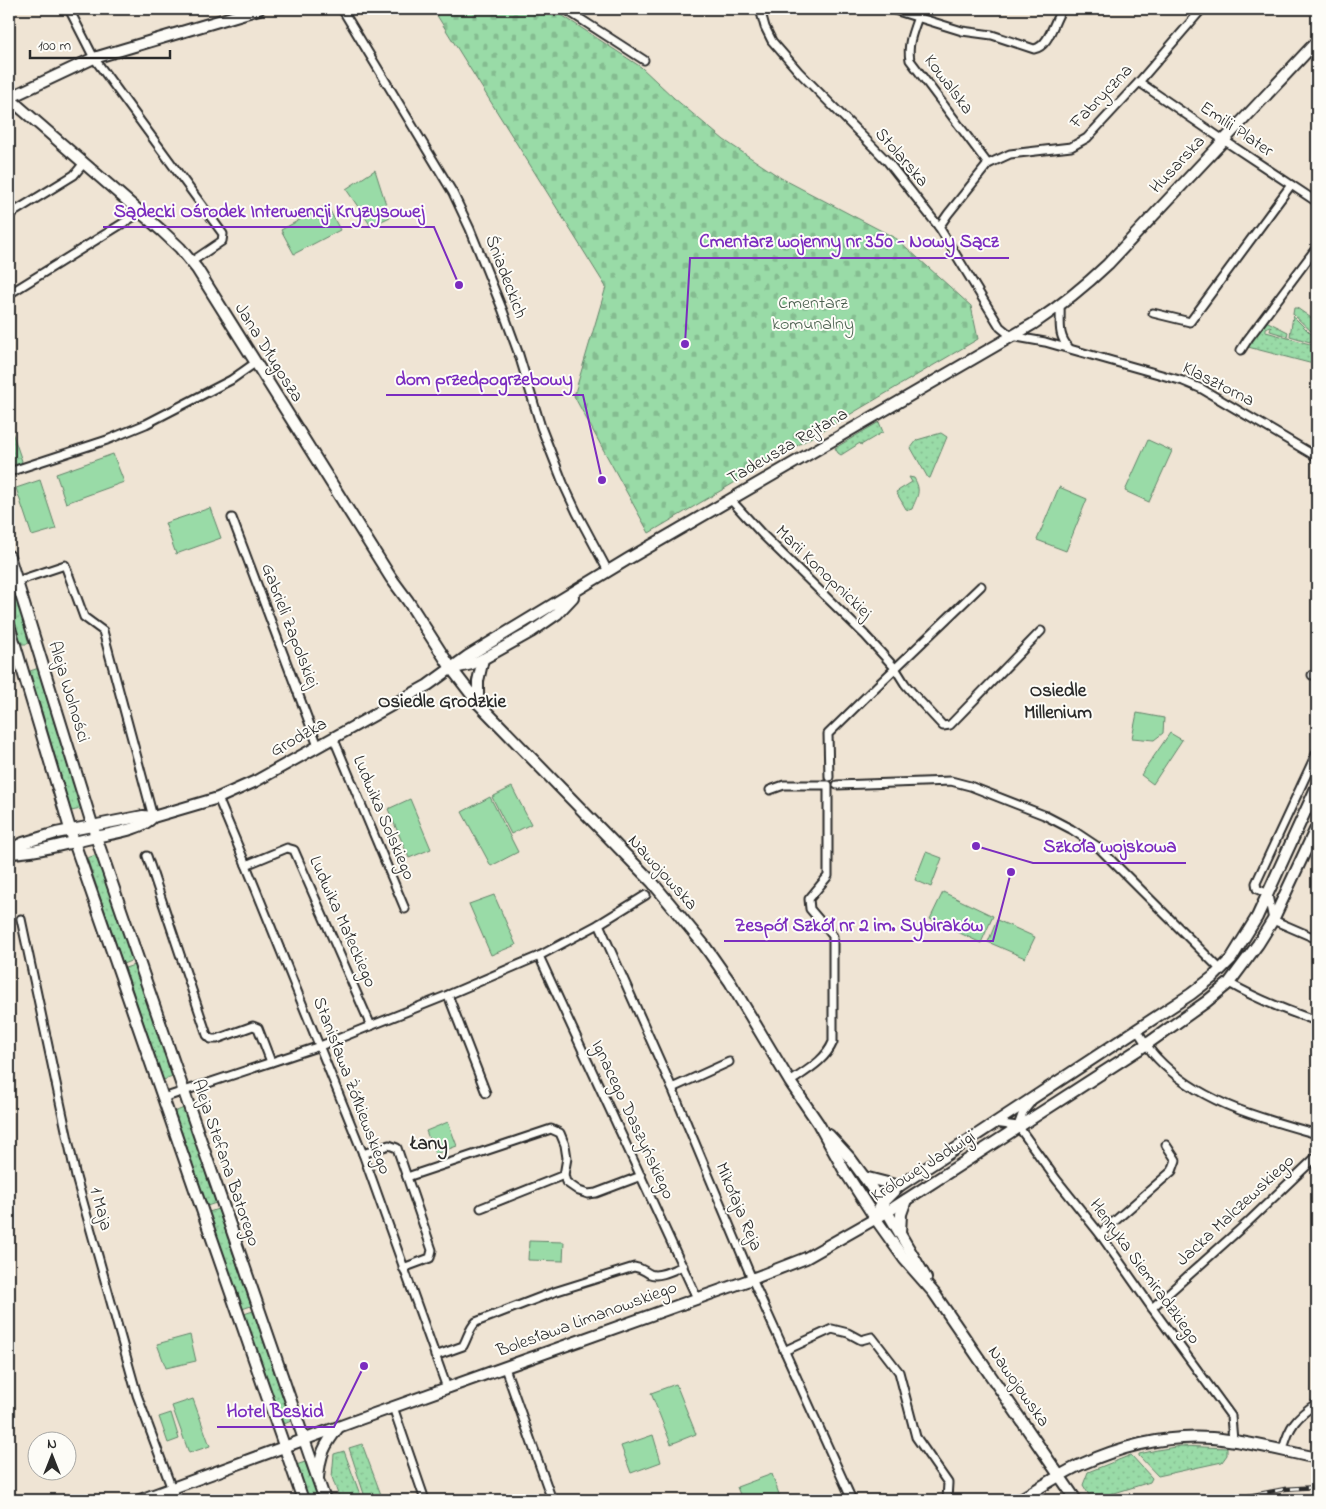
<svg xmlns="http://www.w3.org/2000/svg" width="1326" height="1509" font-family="'Indie Flower',sans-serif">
  <defs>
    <pattern id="grass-dots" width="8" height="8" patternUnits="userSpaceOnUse" patternTransform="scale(1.25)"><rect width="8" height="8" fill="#99dba7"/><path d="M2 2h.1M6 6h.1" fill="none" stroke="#84bc90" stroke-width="1.8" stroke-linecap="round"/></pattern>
    <pattern id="cemetery-stones" width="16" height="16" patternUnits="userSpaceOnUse" patternTransform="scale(1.25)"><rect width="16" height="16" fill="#99dba7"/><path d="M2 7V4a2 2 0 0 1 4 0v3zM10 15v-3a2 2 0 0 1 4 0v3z" fill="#84bc90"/></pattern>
  </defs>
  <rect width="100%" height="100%" fill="#efe4d4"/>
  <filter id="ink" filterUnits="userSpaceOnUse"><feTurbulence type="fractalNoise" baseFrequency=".02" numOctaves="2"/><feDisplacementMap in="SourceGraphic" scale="10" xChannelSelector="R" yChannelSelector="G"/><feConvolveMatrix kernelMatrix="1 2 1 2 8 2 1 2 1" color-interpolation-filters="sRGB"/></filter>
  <g filter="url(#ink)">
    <!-- grass -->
    <g fill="url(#grass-dots)" stroke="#628369">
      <polygon points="1294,308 1297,308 1317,322 1317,332 1315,335 1293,314"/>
      <polygon points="1293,316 1314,337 1310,342 1290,336"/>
      <polygon points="1266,321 1288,332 1287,336 1270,331 1271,327 1270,326 1266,328 1266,332 1317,346 1317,365 1248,347"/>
      <polygon points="879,422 883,432 861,445 860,443 841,455 838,453 835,448"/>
      <polygon points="9,428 11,429 22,461 20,465 9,469"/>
      <polygon points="941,433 947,437 930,478 928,478 911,448 917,440"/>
      <path d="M909 477 914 478C922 491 917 496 912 509L909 510 906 509 896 492 912 482Z"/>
      <polygon points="9,573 30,638 30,642 27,644 22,644 20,640 9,606"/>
      <polygon points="39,668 81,809 71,811 30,671"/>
      <polygon points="96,855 133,960 123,964 87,858"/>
      <polygon points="134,965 173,1077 163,1080 125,968"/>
      <polygon points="184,1108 216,1203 207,1206 174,1112"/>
      <polygon points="218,1209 251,1306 242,1309 209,1212"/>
      <polygon points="253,1311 291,1421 282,1425 244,1314"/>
      <polygon points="362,1444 383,1500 366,1500 349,1448"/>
      <polygon points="1181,1446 1227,1448 1227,1455 1222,1462 1158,1476 1139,1456 1139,1454 1157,1450"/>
      <polygon points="344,1451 362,1500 340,1500 332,1477 334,1454"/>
      <polygon points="1131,1455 1152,1478 1150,1482 1092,1500 1083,1485 1088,1472"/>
      <polygon points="305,1462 319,1500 308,1500 296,1465"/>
    </g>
    <!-- cemetery -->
    <polygon fill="url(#cemetery-stones)" stroke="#628369" points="433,9 546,9 557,12 641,67 674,98 724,140 781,178 897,239 971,306 978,339 649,533 574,396 606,287"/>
    <!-- park -->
    <g fill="#99dba7" stroke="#628369">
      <polygon points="375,170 390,217 371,226 346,189"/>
      <polygon points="327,205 340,230 294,254 281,230"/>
      <polygon points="1148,440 1172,451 1149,502 1125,491"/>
      <polygon points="113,454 124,482 66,503 56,474"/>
      <polygon points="40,480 56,529 32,536 16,488"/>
      <polygon points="1059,487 1087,499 1066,551 1037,540"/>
      <polygon points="210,508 221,538 176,554 165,523"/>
      <polygon points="1137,713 1164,718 1163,733 1154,740 1132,738"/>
      <polygon points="1170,733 1182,740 1153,784 1141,775"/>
      <polygon points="512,787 531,824 511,834 492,797"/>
      <polygon points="490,797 518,852 491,866 462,812"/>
      <polygon points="410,799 431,849 409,858 388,809"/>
      <polygon points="926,852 942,858 931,887 915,880"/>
      <polygon points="943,892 993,916 981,943 930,919"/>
      <polygon points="494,895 516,945 491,955 469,904"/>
      <polygon points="997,920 1035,937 1025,958 988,942"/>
      <polygon points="448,1122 457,1146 435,1154 426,1131"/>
      <polygon points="529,1241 564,1242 563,1261 528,1260"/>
      <polygon points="190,1335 196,1361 166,1368 157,1344"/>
      <polygon points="676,1384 696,1434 671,1444 651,1393"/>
      <polygon points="193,1399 210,1446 189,1453 172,1406"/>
      <polygon points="171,1413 179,1439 168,1443 159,1417"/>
      <polygon points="653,1435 661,1462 631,1473 621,1446"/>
      <polygon points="772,1474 781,1500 742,1500 737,1487"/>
    </g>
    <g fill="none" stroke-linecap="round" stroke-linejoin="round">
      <defs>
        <g id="street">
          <polyline points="69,9 94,58 223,234 222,241 191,262"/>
          <polyline points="342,9 453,193 470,229 503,311 519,355 541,427 563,483 577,513 608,571"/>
          <polyline points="565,9 644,60"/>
          <polyline points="760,9 765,27 772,41 799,72 888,162 939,227 1000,327 1011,336 1045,342 1183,381 1202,389 1317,457"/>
          <path d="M891 9 962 31 992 35 1034 49C1049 47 1054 20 1062 9"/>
          <path d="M918 17C913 31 907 45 910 60L988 164"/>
          <polyline points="1139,82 1216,135 1317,202"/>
          <polyline points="9,215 74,175 84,163"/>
          <polyline points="939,227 948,214 988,164 1010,154 1071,147 1087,138 1139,82 1202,9"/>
          <polyline points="9,294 141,212"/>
          <path d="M1060 306C1061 323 1057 335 1069 348"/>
          <polyline points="1153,313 1190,322 1291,185"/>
          <polyline points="1241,350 1248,339 1317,247"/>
          <polyline points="9,472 107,440 146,424 231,380 255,363"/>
          <polyline points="730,499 762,534 865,635 895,668 905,684 917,698 943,726 950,725 1041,631"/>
          <polyline points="232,518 318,746"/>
          <polyline points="17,581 65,565 84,617 103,631 153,817"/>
          <polyline points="1312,675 1317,675"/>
          <polyline points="333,737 405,909"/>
          <polyline points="829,777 828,734 880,683 981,586"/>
          <polyline points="837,785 951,781 970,786 1044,815 1071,829 1098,847 1220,969"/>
          <path d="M770 790 784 785H828V876L809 899 810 909 833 936V1042C825 1061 807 1070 790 1082"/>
          <polyline points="218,798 246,865 363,1154 447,1388"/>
          <polyline points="147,856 207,1035 211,1039 217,1039 253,1026 258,1028 271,1062"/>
          <polyline points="246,865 287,848 294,850 371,1026"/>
          <polyline points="1268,894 1257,889 1256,883 1317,752"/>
          <polyline points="1268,895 1273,920 1317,939"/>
          <polyline points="21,919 76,1177 137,1395 176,1500"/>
          <polyline points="599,924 672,1088 752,1279 852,1500"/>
          <polyline points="539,956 697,1298"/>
          <path d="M1229 983C1257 999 1287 1011 1317 1021"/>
          <polyline points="448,995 486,1093"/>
          <path d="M1137 1030C1143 1039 1149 1050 1157 1058 1199 1103 1261 1118 1317 1134"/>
          <polyline points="672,1088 729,1062"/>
          <polyline points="163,1098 320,1046 448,995 539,956 599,924 646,895"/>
          <polyline points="994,1123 1018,1126"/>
          <polyline points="1018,1126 1056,1179 1100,1234 1152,1308 1231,1416 1233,1441"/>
          <polyline points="1018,1126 1023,1112 1031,1102"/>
          <polyline points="363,1154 389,1145 397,1148 432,1250 430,1258 403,1268"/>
          <polyline points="407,1177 551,1129 560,1133 565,1145 567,1158 564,1175 566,1182 579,1191 588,1194 596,1193 641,1176"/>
          <polyline points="481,1208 564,1175"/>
          <polyline points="1100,1234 1172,1171 1176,1160 1166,1145"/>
          <polyline points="1152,1308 1248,1222 1317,1156"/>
          <polyline points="784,1351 832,1329 848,1333 861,1340 872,1337 899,1372 916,1437 948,1483 947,1500"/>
          <path d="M435 1356 463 1346C468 1337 469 1329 476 1322L554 1292 634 1267C642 1268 644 1271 650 1274 659 1278 675 1269 683 1266"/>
          <polyline points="505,1368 552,1500"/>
          <polyline points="393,1407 425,1500"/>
          <path d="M1283 1450C1289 1426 1296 1417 1317 1403"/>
        </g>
        <g id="secondary">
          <polyline points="9,98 162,231 180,248 197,269 391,578 408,601 451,668 478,703 652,882 704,945 730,982 790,1082 818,1123 844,1170 875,1218 905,1260 934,1293 1076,1500"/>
          <polyline points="9,98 94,58 259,9"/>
          <polyline points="9,556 96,837 325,1500"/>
          <polyline points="9,625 74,842 303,1500"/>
          <polyline points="454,668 472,664 483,659 531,632 557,614 573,597"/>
          <polyline points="478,703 478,681 483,659"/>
          <polyline points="9,850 23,843 56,833 143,816 153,817"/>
          <path d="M9 853C39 852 67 843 96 837 113 833 141 830 153 817L218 798 256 781 428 685 468 656 628 559 1033 324C1060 306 1084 287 1108 264L1317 41"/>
          <polyline points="829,1135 850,1158 864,1177 882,1203 926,1278"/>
          <polyline points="864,1177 899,1186"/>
          <polyline points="875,1218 882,1203 899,1186 1191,994 1213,977 1231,959 1257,917 1317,786"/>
          <polyline points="900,1233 901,1214 906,1200"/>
          <path d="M318 1478C320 1454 324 1446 338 1428"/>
          <polyline points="140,1500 360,1419 752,1279 806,1258 887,1212 1147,1044 1206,1002 1229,983 1258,944 1273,920 1317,826"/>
          <path d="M1019 1500C1040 1488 1060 1474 1082 1464 1122 1446 1168 1435 1212 1438 1247 1441 1283 1451 1317 1458"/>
        </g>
      </defs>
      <!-- street casing -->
      <use href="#street" stroke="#2b2b2b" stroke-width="11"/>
      <!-- secondary casing -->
      <use href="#secondary" stroke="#2b2b2b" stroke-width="14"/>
      <!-- street -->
      <use href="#street" stroke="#fdfcf7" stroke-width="7"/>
      <!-- secondary -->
      <use href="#secondary" stroke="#fdfcf7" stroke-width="10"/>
      <defs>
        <polyline id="rail" points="1228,1500 1285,1489 1317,1487"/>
      </defs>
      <!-- rail casing -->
      <use href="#rail" stroke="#2b2b2b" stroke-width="4.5"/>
      <!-- rail -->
      <use href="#rail" stroke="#fdfcf7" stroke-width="2.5" stroke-dasharray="8" stroke-linecap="butt"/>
    </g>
  </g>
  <g text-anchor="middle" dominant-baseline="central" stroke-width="4" stroke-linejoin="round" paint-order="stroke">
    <!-- street labels -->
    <g font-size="18" fill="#2b2b2b" stroke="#fdfcf7">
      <text transform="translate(948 85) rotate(53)">Kowalska</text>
      <text transform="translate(1102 97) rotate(-46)">Fabryczna</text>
      <text transform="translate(1236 130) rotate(34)">Emilii Plater</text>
      <text transform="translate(901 158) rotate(49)">Stolarska</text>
      <text transform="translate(1178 165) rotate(-47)">Husarska</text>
      <text transform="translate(505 277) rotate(69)">Śniadeckich</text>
      <text transform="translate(268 353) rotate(58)">Jana Długosza</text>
      <text transform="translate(1218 385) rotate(27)">Klasztorna</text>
      <text transform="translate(788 447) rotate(-30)">Tadeusza Rejtana</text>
      <text transform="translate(823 573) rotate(44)">Marii Konopnickiej</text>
      <text transform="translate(289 626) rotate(69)">Gabrieli Zapolskiej</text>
      <text transform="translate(68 692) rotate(73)">Aleja Wolności</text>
      <text transform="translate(299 738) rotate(-29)">Grodzka</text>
      <text transform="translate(383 818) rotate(67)">Ludwika Solskiego</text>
      <text transform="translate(662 873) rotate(48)">Nawojowska</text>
      <text transform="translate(342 922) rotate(66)">Ludwika Małeckiego</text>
      <text transform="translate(351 1086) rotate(69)">Stanisława Żółkiewskiego</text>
      <text transform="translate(632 1120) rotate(65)">Ignacego Daszyńskiego</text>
      <text transform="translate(225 1163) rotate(71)">Aleja Stefana Batorego</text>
      <text transform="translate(924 1167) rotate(-32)">Królowej Jadwigi</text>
      <text transform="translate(738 1207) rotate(67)">Mikołaja Reja</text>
      <text transform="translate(100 1209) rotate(75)">1 Maja</text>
      <text transform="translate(1236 1211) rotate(-43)">Jacka Malczewskiego</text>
      <text transform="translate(1144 1272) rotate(54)">Henryka Siemiradzkiego</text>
      <text transform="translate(587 1320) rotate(-20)">Bolesława Limanowskiego</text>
      <text transform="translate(1018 1387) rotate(55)">Nawojowska</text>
    </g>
    <!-- park labels -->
    <g font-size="18" fill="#4c6050" stroke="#fdfcf7">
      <text x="813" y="304">Cmentarz<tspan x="813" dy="21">komunalny</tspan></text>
    </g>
    <!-- neighbourhood labels -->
    <g font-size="19" font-weight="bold" fill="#2b2b2b" stroke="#fdfcf7">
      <text x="1058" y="691">Osiedle<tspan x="1058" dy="22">Millenium</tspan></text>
      <text x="442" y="702">Osiedle Grodzkie</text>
      <text x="429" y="1144">Łany</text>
    </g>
  </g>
  <!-- callouts -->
  <path fill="none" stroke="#7b2cbf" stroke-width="2" d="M459 285L434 227H103M685 344L690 258H1009M602 480L583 395H386M976 846L1033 863H1186M1011 872L993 941H724M364 1366L334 1427H217"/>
  <g fill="#7b2cbf" stroke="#fdfcf7" stroke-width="2">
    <circle cx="459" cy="285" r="5"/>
    <circle cx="685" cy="344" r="5"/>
    <circle cx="602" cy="480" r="5"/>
    <circle cx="976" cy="846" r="5"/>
    <circle cx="1011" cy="872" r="5"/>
    <circle cx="364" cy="1366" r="5"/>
  </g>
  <g font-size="19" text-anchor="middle" font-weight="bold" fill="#7b2cbf" stroke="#fdfcf7" stroke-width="4" stroke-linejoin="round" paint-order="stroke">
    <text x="269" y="217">Sądecki Ośrodek Interwencji Kryzysowej</text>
    <text x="849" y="247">Cmentarz wojenny nr 350 - Nowy Sącz</text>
    <text x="484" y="385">dom przedpogrzebowy</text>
    <text x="1110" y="852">Szkoła wojskowa</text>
    <text x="859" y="931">Zespół Szkół nr 2 im. Sybiraków</text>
    <text x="275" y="1417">Hotel Beskid</text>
  </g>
  <!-- margin -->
  <rect width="1326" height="1509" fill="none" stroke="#fdfcf7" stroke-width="30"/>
  <rect x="15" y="15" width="1296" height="1479" fill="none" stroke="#2b2b2b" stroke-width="2" filter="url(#ink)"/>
  <!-- north arrow -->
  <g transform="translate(52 1456)"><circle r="24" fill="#fdfcf7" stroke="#a9a8a5"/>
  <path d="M0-4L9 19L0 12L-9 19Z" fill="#2b2b2b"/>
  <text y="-8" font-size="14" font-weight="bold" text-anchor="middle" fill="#2b2b2b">N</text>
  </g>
  <!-- scale -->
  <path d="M30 50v8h140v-8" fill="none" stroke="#2b2b2b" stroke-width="2.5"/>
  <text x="38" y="50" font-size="15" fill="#2b2b2b" stroke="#fdfcf7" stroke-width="4" paint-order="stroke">100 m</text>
</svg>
